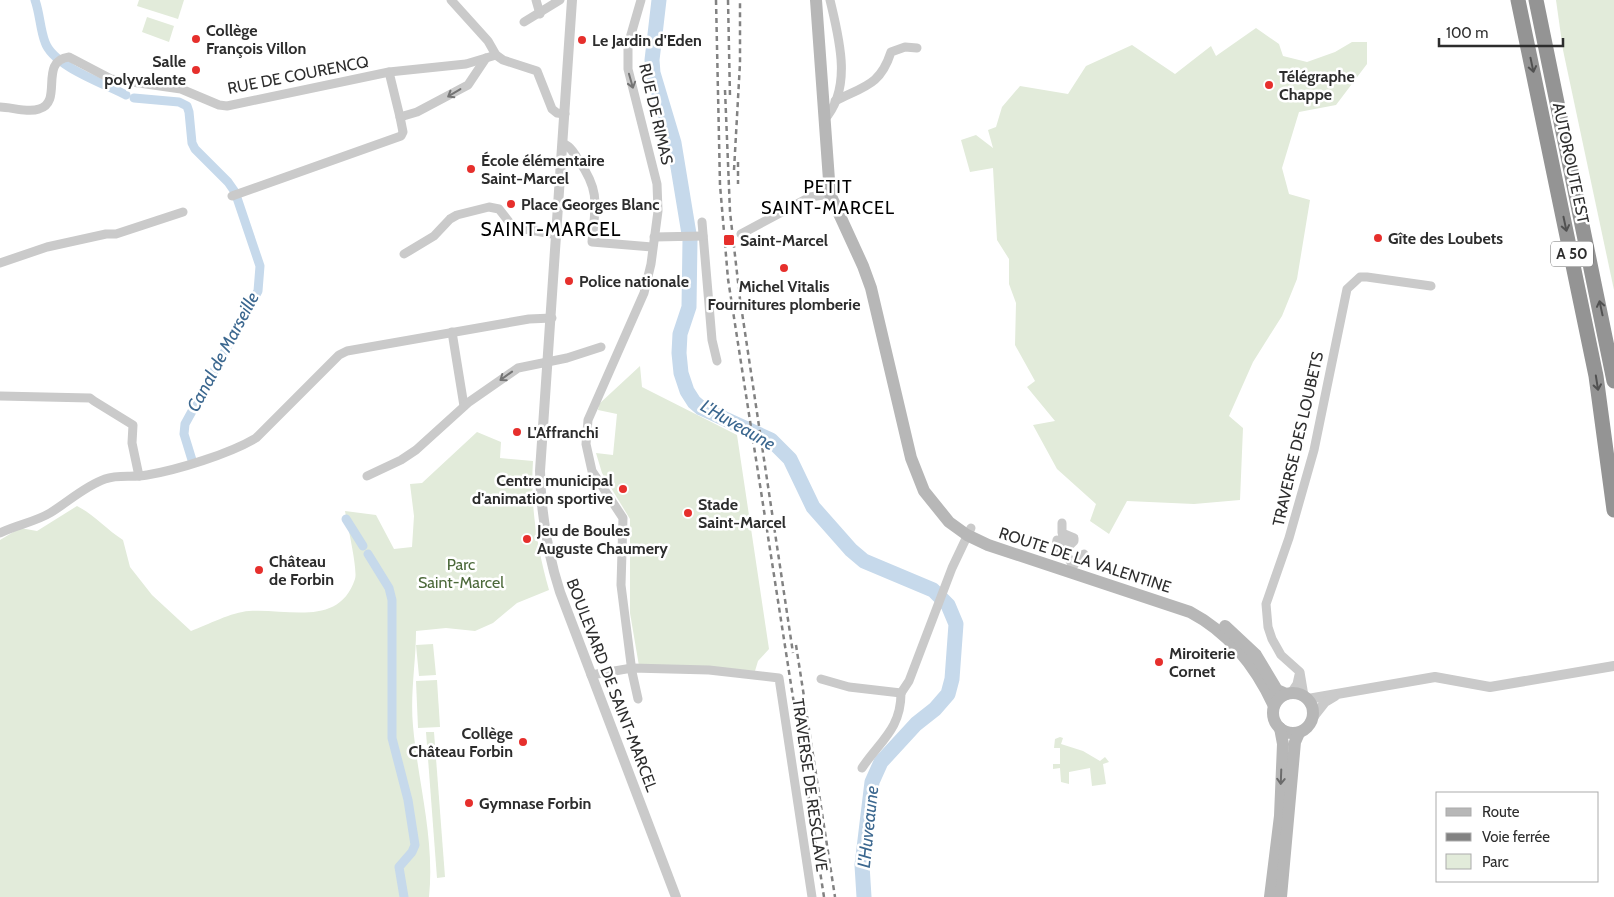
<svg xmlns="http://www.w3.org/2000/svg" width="1614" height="897" font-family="Cabin,sans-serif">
  <rect width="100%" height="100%" fill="#fff"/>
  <!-- green -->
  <g fill="#e2ebda">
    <polygon points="139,0 184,0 178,19 137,6"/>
    <polygon points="1556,0 1614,0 1614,290 1563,50"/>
    <polygon points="147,17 174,26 169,42 142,32"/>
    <polygon points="1256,28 1279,44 1283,56 1307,62 1335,52 1352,42 1367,42 1367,64 1336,105 1299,112 1282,168 1289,194 1310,200 1297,279 1282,316 1253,362 1229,416 1243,428 1240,500 1194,504 1127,501 1109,534 1090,521 1096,504 1057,469 1033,425 1055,421 1027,387 1035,381 1015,345 1016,303 1009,284 1009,259 997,240 993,168 970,172 961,140 976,135 993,148 988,130 996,127 1002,107 1020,86 1068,94 1086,66 1132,45 1175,74 1211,46 1216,56"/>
    <polygon points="640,366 642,387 737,435 769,649 758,661 755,671 662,665 639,666 630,613 630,519 602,473 596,453 613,455 617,414 598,410 599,404"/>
    <path d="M477 432 501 442 500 458 533 461C530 506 537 547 549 590L517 603 493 623 475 631 446 628 416 631C416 662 410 694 413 726 418 783 435 839 429 897H0V540L20 528 37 531 77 506C93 514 106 529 123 540L130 567 152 595 191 631C207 625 232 612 249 611 286 608 339 628 355 579 358 570 347 523 345 511L376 515 394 549 412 547 414 516 410 484 422 483Z"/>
    <polygon points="433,644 436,675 419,676 416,645"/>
    <polygon points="437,680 440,727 418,728 416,681"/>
    <polygon points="426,732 434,732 445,877 437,878"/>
    <polygon points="1060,737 1063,738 1061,744 1083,751 1100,761 1105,757 1109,762 1103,764 1106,784 1092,786 1090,768 1069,772 1069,784 1061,782 1060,768 1053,769 1053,764 1060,764 1060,748 1054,748 1055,739"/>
  </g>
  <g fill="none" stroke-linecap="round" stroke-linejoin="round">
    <!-- canal -->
    <g stroke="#c6d9eb" stroke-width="9">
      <path d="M35 0C40 14 40 29 45 42 53 66 103 83 126 95"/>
      <polyline points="134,98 179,102 187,106 189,112 192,143 195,149 228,182 235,192 260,266 258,291 185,424 184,434 192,460"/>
      <polyline points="346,519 363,546"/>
      <polyline points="368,554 389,588 392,600 392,738 408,800 415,845 412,852 399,867 404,897"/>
    </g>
    <!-- river -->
    <polyline stroke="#c6d9eb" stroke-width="15" points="659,0 652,60 653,73 674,143 690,240 689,307 680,334 679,353 681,373 687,391 694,402 701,408 771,440 790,459 813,507 851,550 864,561 933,590 948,605 956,624 952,679 948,694 935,709 916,724 881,762 872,782 862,865 864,897"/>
    <!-- minor -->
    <g stroke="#cacaca" stroke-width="9">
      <polyline points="451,0 488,41 496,55 503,60 537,71 552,109 557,113 565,114"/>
      <polyline points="536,0 540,14"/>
      <polyline points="524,22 560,0"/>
      <polyline points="389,72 400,117 417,112 468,85 486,58"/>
      <path d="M835 101C864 86 880 86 891 52L905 47 917 48"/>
      <path d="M0 107C11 107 28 113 39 109 64 102 38 61 69 57L111 79 181 89 219 105 227 106 389 72 466 64 496 55"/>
      <path d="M824 120C853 88 839 38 830 0"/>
      <path d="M564 144C571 147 575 154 579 161 601 192 595 207 592 242L652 247"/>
      <polyline points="232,196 401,136 403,132 400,117"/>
      <polyline points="702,222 712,340 717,361"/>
      <polyline points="741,234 810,197 830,194"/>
      <polyline points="654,237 703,236"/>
      <polyline points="404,254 434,236 450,219 457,215 489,207 499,209 513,227 558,235"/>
      <polyline points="0,263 47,247 106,234 116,234 183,212"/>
      <polyline points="452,332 464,406"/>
      <polyline points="0,396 90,398 94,401 133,425 132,443 139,476"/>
      <polyline points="367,476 401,460 416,450 469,402 518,368 567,358 601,347"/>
      <polyline points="1062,523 1062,533 1074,538 1074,541 1069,546 1057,540 1056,547 1068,557 1073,566 1084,554"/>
      <path d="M0 533C16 525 35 522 50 513 68 502 85 486 105 479 119 474 133 478 147 475 177 470 229 454 256 438L339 355 347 351 529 319 552 318"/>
      <polyline points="591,675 632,668 709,670 779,678 812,897"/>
      <polyline points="821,679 849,687 901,693"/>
      <polyline points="901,693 909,681 952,568 971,528"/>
      <polyline points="1291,693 1297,684 1299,675"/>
      <polyline points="1304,696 1300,672 1281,655 1272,639 1268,627 1266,604 1289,538 1314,450 1347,289 1360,277 1367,277 1431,286"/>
      <polyline points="638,699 632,672 621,585 623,518 592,471 586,444 588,420 644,293 651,264 658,211 657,184 628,69 628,45 641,0"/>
      <path d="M862 768C880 741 901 729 901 693"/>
    </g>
    <!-- tertiary -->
    <g stroke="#cacaca" stroke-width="10">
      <path d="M572 0 540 471C541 512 547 552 560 592L676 897"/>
      <polyline points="1308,699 1435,677 1490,687 1614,666"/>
      <polyline points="1314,716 1325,702 1335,696"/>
    </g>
    <!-- secondary -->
    <g stroke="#b7b7b7" stroke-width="12">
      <path d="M816 0 830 194 863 266 871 288 911 458 924 491 949 522 967 535 988 545 1190 612C1228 632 1256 667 1274 706"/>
      <polyline points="1225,626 1256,655 1277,690 1286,694"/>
      <circle cx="1293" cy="713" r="20"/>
      <polyline points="1270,897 1280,816 1283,744 1280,728"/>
      <polyline points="1281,897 1295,742 1299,733"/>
    </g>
    <!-- motorway -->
    <g stroke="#949494" stroke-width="15">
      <polyline points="1518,0 1596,376 1614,510"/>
      <polyline points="1536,0 1614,381"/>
    </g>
    <!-- rail -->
    <g stroke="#828282" stroke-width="2.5" stroke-dasharray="5 4" stroke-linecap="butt">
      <polyline points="716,0 720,185 728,279 824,897"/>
      <polyline points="728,0 730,97"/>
      <polyline points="725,90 730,212 740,299 793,653"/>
      <polyline points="738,162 738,184"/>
      <polyline points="734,170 740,63 740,0"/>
      <polyline points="796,645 835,897"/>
    </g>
  </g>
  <!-- one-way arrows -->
  <defs><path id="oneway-shaft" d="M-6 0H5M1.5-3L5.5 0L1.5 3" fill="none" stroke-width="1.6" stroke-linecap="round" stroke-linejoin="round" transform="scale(1.25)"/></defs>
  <g stroke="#515151">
    <use href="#oneway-shaft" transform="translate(1532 65) rotate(78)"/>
    <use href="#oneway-shaft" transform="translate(1565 224) rotate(78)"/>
    <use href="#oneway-shaft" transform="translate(1601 308) rotate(-102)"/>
    <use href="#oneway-shaft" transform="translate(1597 383) rotate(81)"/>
  </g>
  <g stroke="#747474">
    <use href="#oneway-shaft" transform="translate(631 81) rotate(74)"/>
    <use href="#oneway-shaft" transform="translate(454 93) rotate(149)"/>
    <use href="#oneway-shaft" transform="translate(506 376) rotate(144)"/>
  </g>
  <use stroke="#6b6b6b" href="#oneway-shaft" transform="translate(1281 777) rotate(92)"/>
  <!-- markers -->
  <g fill="#e62f2c" stroke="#fff" stroke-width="2">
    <circle cx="196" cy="39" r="5"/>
    <circle cx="582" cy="40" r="5"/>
    <circle cx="196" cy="70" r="5"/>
    <circle cx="1269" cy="85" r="5"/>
    <circle cx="471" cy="169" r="5"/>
    <circle cx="511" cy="204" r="5"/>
    <circle cx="1378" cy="238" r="5"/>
    <rect x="723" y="234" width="12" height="12" rx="2.5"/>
    <circle cx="784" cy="268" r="5"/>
    <circle cx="569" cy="281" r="5"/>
    <circle cx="517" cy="432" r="5"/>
    <circle cx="623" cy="489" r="5"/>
    <circle cx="688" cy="513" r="5"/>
    <circle cx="527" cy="539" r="5"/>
    <circle cx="259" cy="570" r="5"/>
    <circle cx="1159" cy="662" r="5"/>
    <circle cx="523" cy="742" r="5"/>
    <circle cx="469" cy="803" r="5"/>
  </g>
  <g text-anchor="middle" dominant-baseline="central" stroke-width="5" stroke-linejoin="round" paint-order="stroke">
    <!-- shield labels -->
    <rect fill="#fff" stroke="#6c6c6c" stroke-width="1" x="1551" y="241.5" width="42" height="25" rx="4"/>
    <g font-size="15" font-weight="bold" fill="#2d2d2d">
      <text x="1572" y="254">A 50</text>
    </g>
    <!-- poi labels -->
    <g font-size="16" font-weight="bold" fill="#2d2d2d" stroke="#fff" text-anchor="start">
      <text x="206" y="30">Collège<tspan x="206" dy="18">François Villon</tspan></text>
      <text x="592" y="40">Le Jardin d'Eden</text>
      <text x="186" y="61" text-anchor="end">Salle<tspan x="186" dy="18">polyvalente</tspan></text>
      <text x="1279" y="76">Télégraphe<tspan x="1279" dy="18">Chappe</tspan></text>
      <text x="481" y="160">École élémentaire<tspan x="481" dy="18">Saint-Marcel</tspan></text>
      <text x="521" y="204">Place Georges Blanc</text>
      <text x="1388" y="238">Gîte des Loubets</text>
      <text x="740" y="240">Saint-Marcel</text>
      <text x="579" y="281">Police nationale</text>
      <text x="784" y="286" text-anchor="middle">Michel Vitalis<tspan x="784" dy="18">Fournitures plomberie</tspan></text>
      <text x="527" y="432">L'Affranchi</text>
      <text x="613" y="480" text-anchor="end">Centre municipal<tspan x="613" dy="18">d'animation sportive</tspan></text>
      <text x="698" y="504">Stade<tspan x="698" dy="18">Saint-Marcel</tspan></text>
      <text x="537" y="530">Jeu de Boules<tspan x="537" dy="18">Auguste Chaumery</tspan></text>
      <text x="269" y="561">Château<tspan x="269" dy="18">de Forbin</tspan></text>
      <text x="1169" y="653">Miroiterie<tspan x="1169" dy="18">Cornet</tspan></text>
      <text x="513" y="733" text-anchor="end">Collège<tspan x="513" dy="18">Château Forbin</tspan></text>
      <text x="479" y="803">Gymnase Forbin</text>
    </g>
    <!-- street labels -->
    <g font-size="16" fill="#2d2d2d" stroke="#fff">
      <text transform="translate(298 75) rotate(-11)">RUE DE COURENCQ</text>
      <text transform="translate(656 114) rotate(77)">RUE DE RIMAS</text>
      <text transform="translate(1571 163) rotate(78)">AUTOROUTE EST</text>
      <text transform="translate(1298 439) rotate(-77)">TRAVERSE DES LOUBETS</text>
      <text transform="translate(1085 560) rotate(18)">ROUTE DE LA VALENTINE</text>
      <text transform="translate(612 685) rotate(69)">BOULEVARD DE SAINT-MARCEL</text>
      <text transform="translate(810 785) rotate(82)">TRAVERSE DE RESCLAVE</text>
    </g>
    <!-- park labels -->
    <g font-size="16" fill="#4c693a" stroke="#fff">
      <text x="461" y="564">Parc<tspan x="461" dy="18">Saint-Marcel</tspan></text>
    </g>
    <!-- neighbourhood labels -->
    <g font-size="18" letter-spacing="1" fill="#000" stroke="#fff">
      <text x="828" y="187">PETIT<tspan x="828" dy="21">SAINT-MARCEL</tspan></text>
    </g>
    <!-- water labels -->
    <g font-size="18" font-style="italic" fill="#3b678f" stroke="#fff">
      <text transform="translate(223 352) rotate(-62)">Canal de Marseille</text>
      <text transform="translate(738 425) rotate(30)">L'Huveaune</text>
      <text transform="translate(868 827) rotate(-84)">L'Huveaune</text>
    </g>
    <!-- quarter labels -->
    <g font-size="19" letter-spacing="1" fill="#000" stroke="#fff">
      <text x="551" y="229">SAINT-MARCEL</text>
    </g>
  </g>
  <!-- legend -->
  <rect x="1436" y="792" width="162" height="90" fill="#ffffff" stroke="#ababab"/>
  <rect x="1446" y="808" width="25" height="8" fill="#b7b7b7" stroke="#ababab"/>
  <text x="1482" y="817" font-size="15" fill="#2d2d2d">Route</text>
  <rect x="1446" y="833" width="25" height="8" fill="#828282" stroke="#ababab"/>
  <text x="1482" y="842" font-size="15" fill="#2d2d2d">Voie ferrée</text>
  <rect x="1446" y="854" width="25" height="15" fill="#e2ebda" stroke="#ababab"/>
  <text x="1482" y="867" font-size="15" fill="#2d2d2d">Parc</text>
  <!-- scale -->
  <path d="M1439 38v8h124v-8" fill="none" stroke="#2d2d2d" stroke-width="2.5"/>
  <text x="1446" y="38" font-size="15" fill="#2d2d2d" stroke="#ffffff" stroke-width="4" paint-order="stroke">100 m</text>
</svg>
